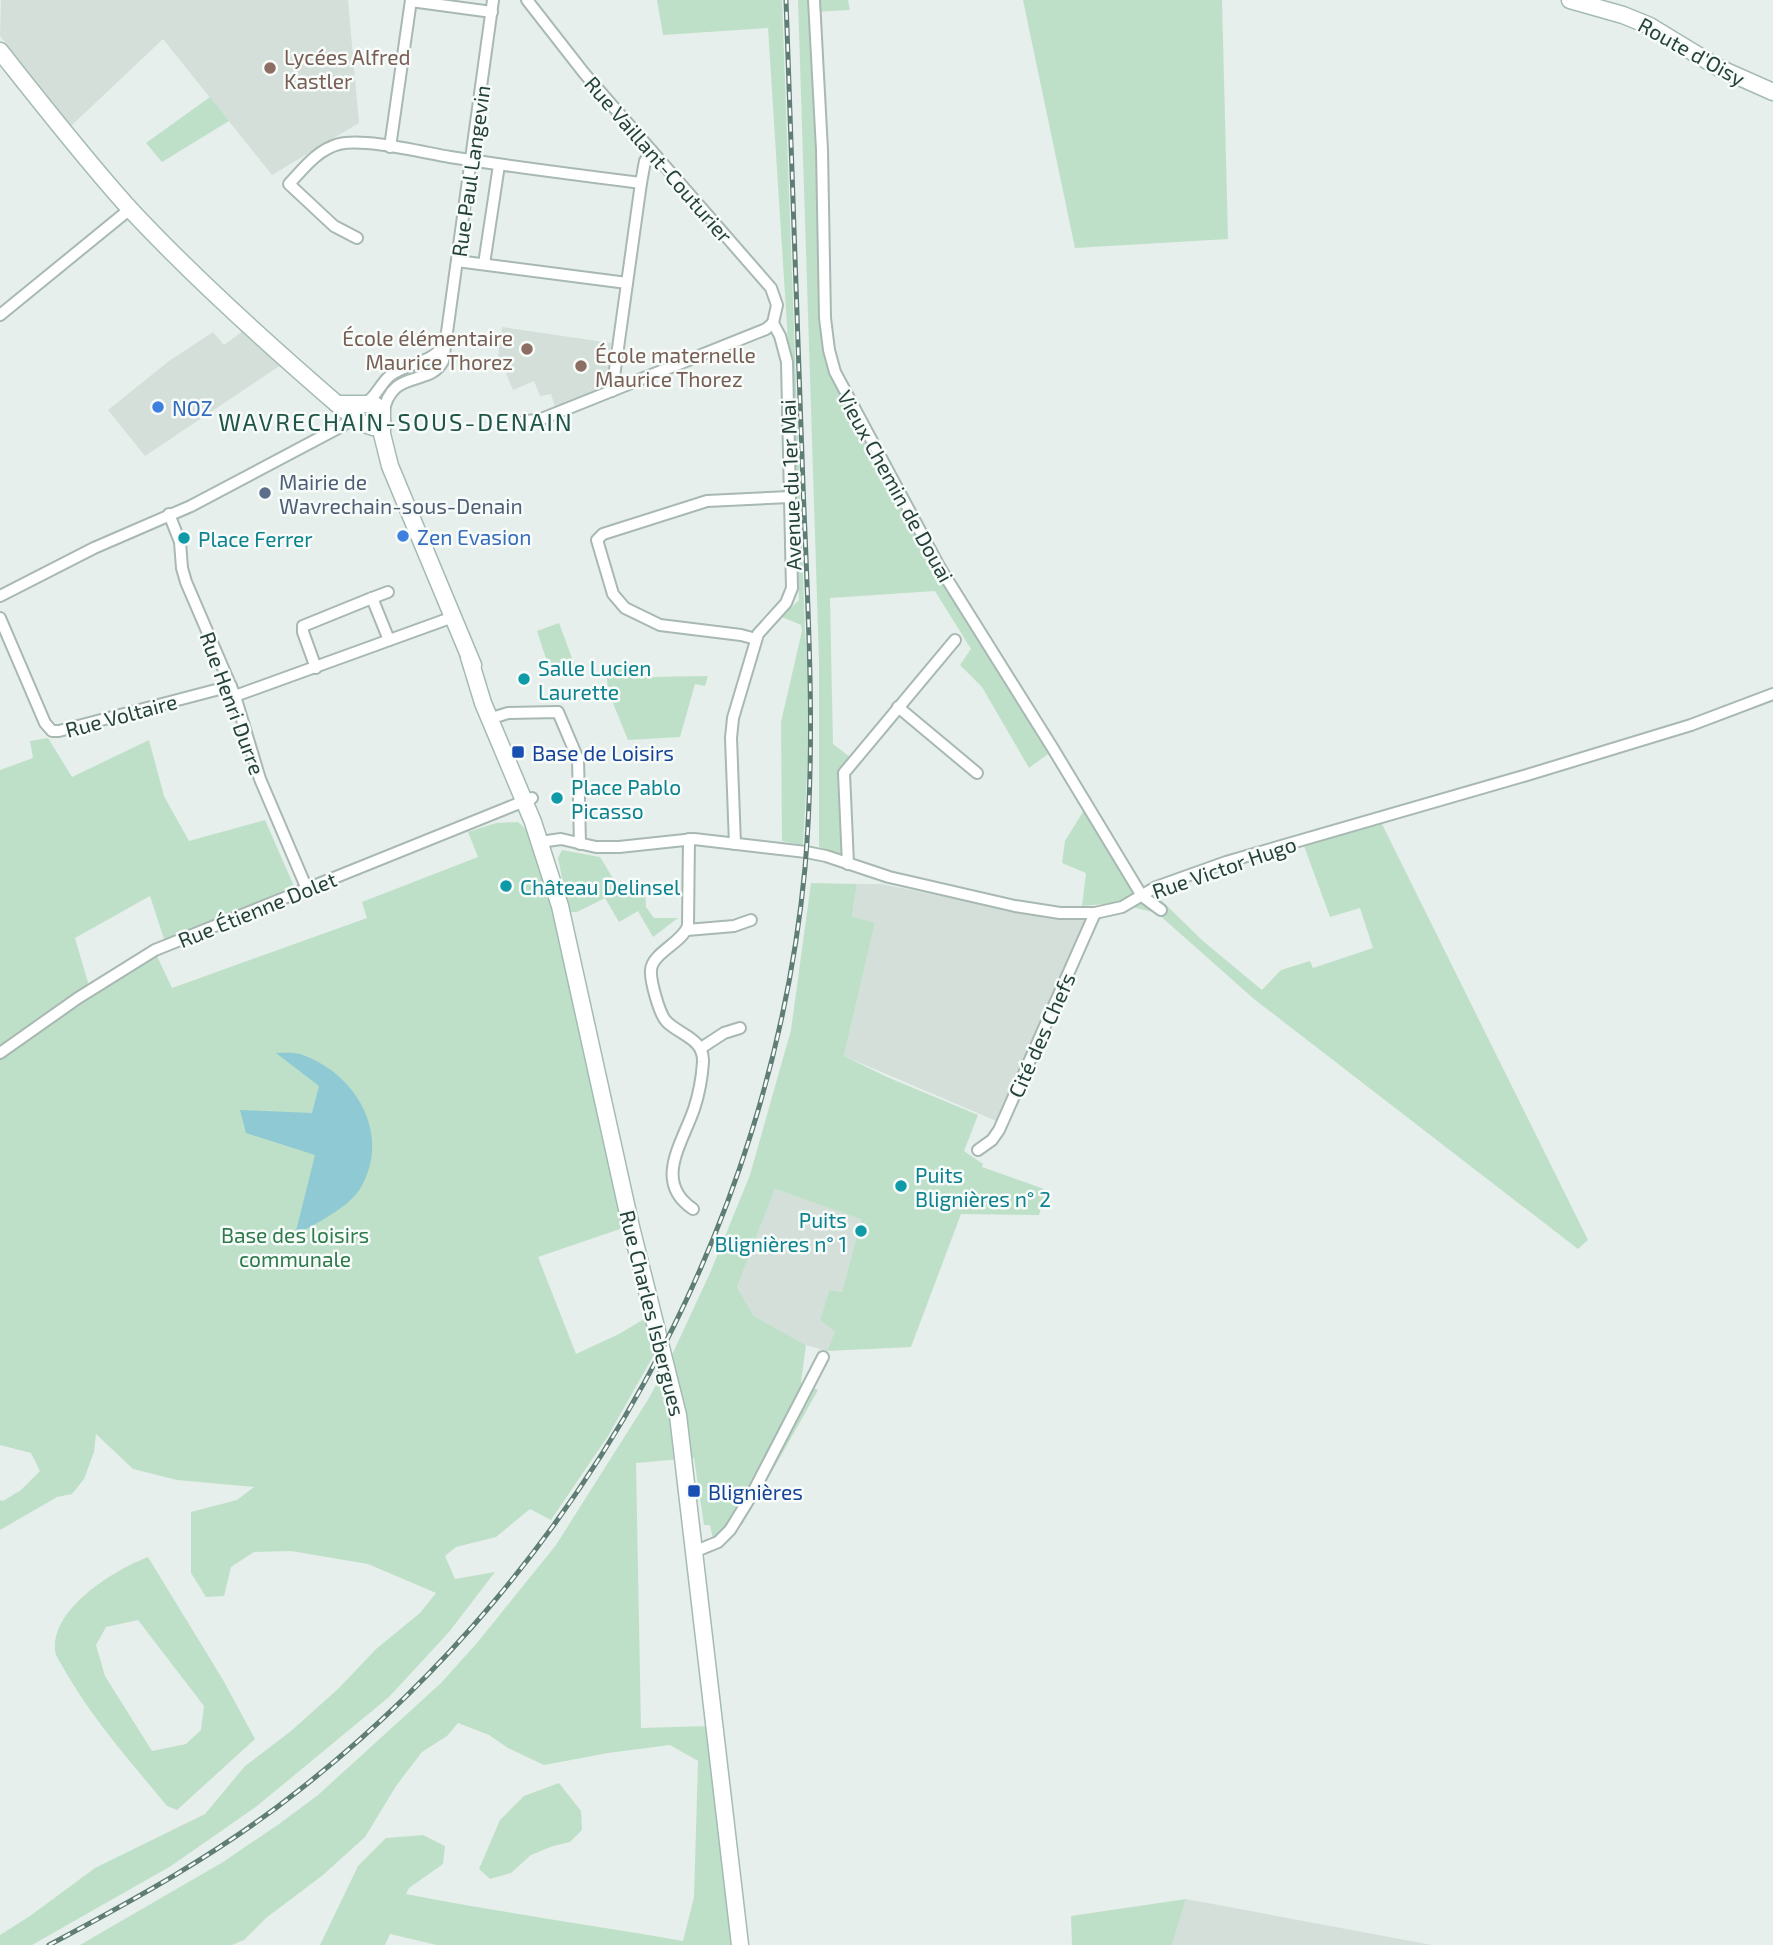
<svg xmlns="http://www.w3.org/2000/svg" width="1773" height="1945" font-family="'Exo 2',sans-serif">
  <rect width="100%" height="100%" fill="#e6efeb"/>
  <!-- built -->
  <g fill="#d4dfda">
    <polygon points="1,0 348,0 359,123 272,175 163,39 71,126 0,36"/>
    <polygon points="502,327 611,343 606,386 555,407 551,394 540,396 534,381 513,390 502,363 497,365"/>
    <polygon points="244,330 281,365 145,456 108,410 169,361 213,332 224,345"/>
    <polygon points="857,884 881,884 1057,919 1087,920 1001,1123 844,1056 875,923 852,916"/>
    <polygon points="775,1189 861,1218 842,1292 829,1290 820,1320 836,1332 827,1351 806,1345 754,1316 737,1287"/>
    <polygon points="1186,1899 1432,1945 1172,1945"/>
  </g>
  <!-- green -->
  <g fill="#bfe0c8" fill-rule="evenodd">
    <polygon points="657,0 782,0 805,631 811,706 803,845 782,841 781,722 802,631 801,625 782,617 799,600 788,342 768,28 663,35"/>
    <polygon points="798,0 848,0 850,10 812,12 821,163 829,166 827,291 831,351 844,387 922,529 1056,748 1029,768 982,687 960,665 971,649 935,591 830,598 833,744 850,757 840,769 843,856 819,847 819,660"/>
    <polygon points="1023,0 1222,0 1228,239 1075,248"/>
    <polygon points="210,97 229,121 162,162 146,143"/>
    <polygon points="559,623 576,669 552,677 537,631"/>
    <polygon points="606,665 644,665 645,677 708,676 705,686 695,684 680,737 628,740 608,691"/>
    <polygon points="48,738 72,777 149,740 164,796 189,841 265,820 294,886 193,929 164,939 150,896 75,938 91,993 157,956 172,988 367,918 362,902 478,857 468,832 496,823 518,822 529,832 551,904 623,1228 538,1257 576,1354 619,1334 644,1319 656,1351 608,1436 551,1520 530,1509 496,1537 456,1547 445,1556 455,1579 495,1572 449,1632 389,1697 257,1806 171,1866 32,1945 0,1945 0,1935 30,1916 95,1868 205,1814 245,1766 291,1731 339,1688 376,1649 420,1613 436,1593 368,1564 291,1551 254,1552 231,1567 224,1596 206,1597 191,1573 191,1512 237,1500 254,1487 177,1480 133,1469 96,1434 94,1452 84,1479 72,1494 57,1497 0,1530 0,1500 3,1501 21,1490 40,1471 31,1453 0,1445 0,770 33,758 30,741"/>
    <polygon points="1089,802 1136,882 1163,902 1203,941 1262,990 1281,970 1310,961 1313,968 1373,948 1360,908 1330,917 1300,835 1377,814 1588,1240 1578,1249 1254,999 1157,913 1115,903 1082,906 1086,873 1062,863 1065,841"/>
    <polygon points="562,850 600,857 620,890 645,890 646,907 654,918 678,918 653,937 638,911 619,922 605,898 577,912 569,912 558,858"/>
    <path d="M811 883 857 884 852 916 875 923 844 1056 887 1077 978 1115 964 1151 983 1164 982 1167 1047 1190 1039 1215 961 1214 911 1347 827 1351 835 1332 820 1320 829 1290 842 1292 861 1219 775 1189 737 1287 754 1316 806 1345 801 1382 818 1390 742 1525 713 1539 710 1525H704L694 1458 636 1463 641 1728 709 1726 734 1945H437L390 1934 385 1945H320L358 1866 386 1838 423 1835 445 1846 443 1864 409 1888 406 1894C498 1912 591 1925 683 1941L694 1897 698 1761 670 1745 608 1753 544 1765 508 1748 489 1735 458 1723 447 1736 422 1752 396 1786 365 1837 323 1875 266 1918 244 1940 232 1945H80L223 1862 279 1824 318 1795 441 1683 477 1643 556 1545 649 1398 671 1357 710 1273 750 1175 791 1030Z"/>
    <path d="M148 1557 223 1680 255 1739 177 1810 167 1806C131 1762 92 1719 64 1669 61 1663 55 1656 55 1650 52 1608 114 1570 148 1557ZM138 1620 204 1706 201 1730 186 1744 152 1751 105 1676 96 1645 106 1627Z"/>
    <polygon points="559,1783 581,1811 582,1830 570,1842 553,1846 531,1855 511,1873 490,1879 479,1869 500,1820 524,1796"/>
    <polygon points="1186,1899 1172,1945 1072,1945 1071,1916"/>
  </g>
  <!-- water -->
  <path fill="#8ec9d4" d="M276 1053C285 1053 295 1052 303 1055 357 1075 392 1135 360 1189 349 1207 314 1225 295 1235L315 1155 246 1133 240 1110 312 1113 319 1086Z"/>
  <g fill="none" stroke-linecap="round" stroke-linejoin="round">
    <defs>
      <g id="street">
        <polyline points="527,0 584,73 771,288 777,305 773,323"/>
        <polyline points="814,0 822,150 825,318 829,350 835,372 940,568 1052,747 1142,896 1161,910"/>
        <polyline points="411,1 492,12"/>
        <polyline points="390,147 411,0"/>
        <path d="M357 238 334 226 289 184C304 168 317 150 339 144 365 138 421 152 450 157 514 167 577 175 641 183"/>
        <polyline points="457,261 627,283"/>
        <polyline points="484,264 499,165"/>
        <polyline points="0,315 130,209"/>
        <polyline points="612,391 641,183 645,161 652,151"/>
        <path d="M365 404C378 395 381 382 391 375 408 362 433 364 444 344"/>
        <path d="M383 414C391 367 429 388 443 361L493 0"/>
        <polyline points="525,421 539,420 766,329 773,323"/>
        <polyline points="169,514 180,542 182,568 186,582 235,696 260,779 307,889"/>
        <polyline points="0,596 94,548 191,506 342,426 351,419"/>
        <polyline points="372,598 388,592"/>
        <polyline points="0,618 45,723 52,731 59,731 231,686"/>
        <polyline points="756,639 741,635 660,625 625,608 613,594 597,540 603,534 707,501 790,497"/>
        <polyline points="316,668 303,632 303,626 372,598 389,640"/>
        <polyline points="235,696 453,617"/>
        <polyline points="898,707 977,773"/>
        <polyline points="489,719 508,713 558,712 578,759 580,844"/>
        <path d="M689 839 688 926C682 943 652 953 651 970 650 980 659 1013 666 1021 679 1035 704 1038 703 1062 702 1077 699 1094 694 1109 682 1144 653 1182 693 1209"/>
        <polyline points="540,842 561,839 596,847 619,847 694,839 806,852 826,856 889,877 1015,906 1060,913 1095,913 1122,907 1156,887 1226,862 1527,775 1691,725 1773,694"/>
        <polyline points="735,844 731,738 733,718 758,634 786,603 792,588 787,362 780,336 773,323"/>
        <polyline points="848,864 844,773 955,640"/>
        <polyline points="687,930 734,926 751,920"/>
        <polyline points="701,1048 724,1033 740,1028"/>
        <polyline points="0,1053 78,998 155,950 532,798"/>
        <polyline points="978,1150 992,1140 999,1130 1095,913"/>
        <polyline points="696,1551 718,1542 730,1530 751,1496 823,1357"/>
      </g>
      <g id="secondary">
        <polyline points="1570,0 1623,15 1650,26 1719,68 1773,92"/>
        <path d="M0 51C42 104 84 158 129 208 194 278 272 348 344 410"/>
        <polyline points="338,404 373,404 382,410 382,434 390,466 473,665"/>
        <polyline points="354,406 349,414 353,420 373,427 382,420"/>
        <polyline points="469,657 483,703 533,822 560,906 631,1227 678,1415 740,1945"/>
      </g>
    </defs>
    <!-- street casing -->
    <use href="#street" stroke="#a8b8b2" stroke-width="14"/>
    <!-- secondary casing -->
    <use href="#secondary" stroke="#a4bbb3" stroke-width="19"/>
    <!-- street -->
    <use href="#street" stroke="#fff" stroke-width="10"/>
    <!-- secondary -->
    <use href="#secondary" stroke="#fff" stroke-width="16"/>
    <defs>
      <path id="rail" d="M49 1945C136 1899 221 1852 298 1791 582 1569 771 1227 805 868 816 740 808 612 803 485 797 323 792 162 786 0"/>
    </defs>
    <!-- rail casing -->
    <use href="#rail" stroke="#5f7d75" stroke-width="5"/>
    <!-- rail -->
    <use href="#rail" stroke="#f7fbf9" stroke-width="2.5" stroke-dasharray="8" stroke-linecap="butt"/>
  </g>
  <!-- markers -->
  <g fill="#8d6e63" stroke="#f7fbf9" stroke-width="2.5">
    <circle cx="270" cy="68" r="7"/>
    <circle cx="527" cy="349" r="7"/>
    <circle cx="581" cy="366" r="7"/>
  </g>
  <g fill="#3f7fe0" stroke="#f7fbf9" stroke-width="2.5">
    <circle cx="158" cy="407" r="7"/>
    <circle cx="403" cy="536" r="7"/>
  </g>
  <circle fill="#5c6f8a" stroke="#f7fbf9" stroke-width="2.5" cx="265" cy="493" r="7"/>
  <g fill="#0f9aa8" stroke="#f7fbf9" stroke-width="2.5">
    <circle cx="184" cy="538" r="7"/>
    <circle cx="524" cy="679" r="7"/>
    <circle cx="557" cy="798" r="7"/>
    <circle cx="506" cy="886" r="7"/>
    <circle cx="901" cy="1186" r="7"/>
    <circle cx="861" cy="1231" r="7"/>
  </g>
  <g fill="#1a4fb4" stroke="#f7fbf9" stroke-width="2.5">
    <rect x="511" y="745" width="14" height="14" rx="3.5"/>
    <rect x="687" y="1484" width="14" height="14" rx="3.5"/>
  </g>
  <g text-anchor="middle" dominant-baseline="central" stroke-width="5" stroke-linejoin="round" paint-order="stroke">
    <!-- street labels -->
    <g font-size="21" fill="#24423a" stroke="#f7fbf9">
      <text transform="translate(1692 51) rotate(29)">Route d'Oisy</text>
      <text transform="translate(659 159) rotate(49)">Rue Vaillant-Couturier</text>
      <text transform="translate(470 171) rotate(-82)">Rue Paul Langevin</text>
      <text transform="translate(790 485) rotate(-92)">Avenue du 1er Mai</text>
      <text transform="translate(896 486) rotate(61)">Vieux Chemin de Douai</text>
      <text transform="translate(233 703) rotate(70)">Rue Henri Durre</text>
      <text transform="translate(121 715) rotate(-15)">Rue Voltaire</text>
      <text transform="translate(1224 867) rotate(-19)">Rue Victor Hugo</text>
      <text transform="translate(257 909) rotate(-22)">Rue Étienne Dolet</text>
      <text transform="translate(1041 1035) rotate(-66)">Cité des Chefs</text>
      <text transform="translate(653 1313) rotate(76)">Rue Charles Isbergues</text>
    </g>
    <!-- education labels -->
    <g font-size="21" fill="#785e54" stroke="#f7fbf9" text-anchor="start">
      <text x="284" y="56">Lycées Alfred<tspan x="284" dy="24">Kastler</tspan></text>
      <text x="513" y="337" text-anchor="end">École élémentaire<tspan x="513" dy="24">Maurice Thorez</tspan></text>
      <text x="595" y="354">École maternelle<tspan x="595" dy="24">Maurice Thorez</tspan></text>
    </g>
    <!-- shop labels -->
    <g font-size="21" fill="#366cbe" stroke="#f7fbf9" text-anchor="start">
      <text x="172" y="407">NOZ</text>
      <text x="417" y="536">Zen Evasion</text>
    </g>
    <!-- service labels -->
    <g font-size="21" fill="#4e5e75" stroke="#f7fbf9" text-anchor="start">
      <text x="279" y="481">Mairie de<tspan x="279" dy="24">Wavrechain-sous-Denain</tspan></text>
    </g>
    <!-- culture labels -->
    <g font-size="21" fill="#0d838f" stroke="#f7fbf9" text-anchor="start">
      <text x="198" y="538">Place Ferrer</text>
      <text x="538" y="667">Salle Lucien<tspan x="538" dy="24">Laurette</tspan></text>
      <text x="571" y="786">Place Pablo<tspan x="571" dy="24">Picasso</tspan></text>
      <text x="520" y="886">Château Delinsel</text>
      <text x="915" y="1174">Puits<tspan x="915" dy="24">Blignières n° 2</tspan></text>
      <text x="847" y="1219" text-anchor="end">Puits<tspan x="847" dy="24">Blignières n° 1</tspan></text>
    </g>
    <!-- transit labels -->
    <g font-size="21" fill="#164399" stroke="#f7fbf9" text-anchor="start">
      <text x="532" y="752">Base de Loisirs</text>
      <text x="708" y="1491">Blignières</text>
    </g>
    <!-- park labels -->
    <g font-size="21" fill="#2d7a4b" stroke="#f7fbf9">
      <text x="295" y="1234">Base des loisirs<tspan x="295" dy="24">communale</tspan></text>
    </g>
    <!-- quarter labels -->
    <g font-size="24" letter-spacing="2" fill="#1f5548" stroke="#f7fbf9">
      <text x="396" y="421">WAVRECHAIN-SOUS-DENAIN</text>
    </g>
  </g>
</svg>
